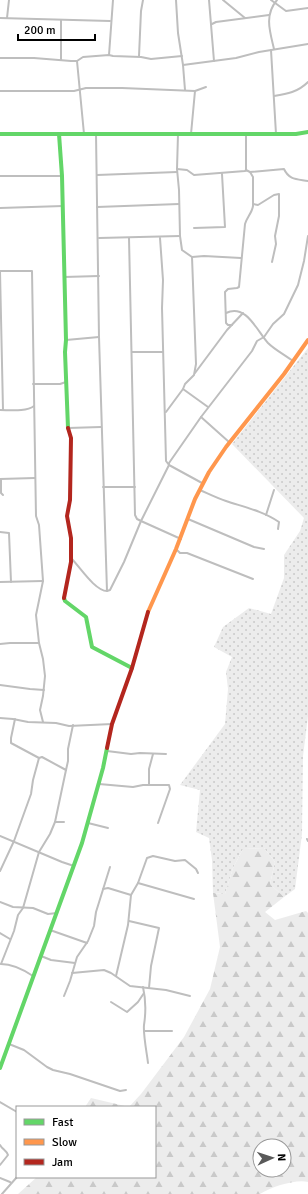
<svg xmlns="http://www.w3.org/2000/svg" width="308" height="1194" font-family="Signika,sans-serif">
  <defs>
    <pattern id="grass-dots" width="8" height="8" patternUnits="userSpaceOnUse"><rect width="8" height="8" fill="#ececec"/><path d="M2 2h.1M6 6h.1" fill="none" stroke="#c9c9c9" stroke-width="1.8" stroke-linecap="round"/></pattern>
    <pattern id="forest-firs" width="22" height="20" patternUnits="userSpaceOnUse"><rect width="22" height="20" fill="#ececec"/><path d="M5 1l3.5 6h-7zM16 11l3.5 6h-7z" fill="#c9c9c9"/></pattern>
  </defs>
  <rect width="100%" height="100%" fill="#fff"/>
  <!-- grass -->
  <polygon fill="url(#grass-dots)" points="308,348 308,716 303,756 302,834 295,889 284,897 270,884 275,862 264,848 243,849 233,868 225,894 213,893 212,860 209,838 196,832 200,790 180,785 225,724 228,689 226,672 232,657 214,647 223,627 249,608 271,614 284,578 284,555 300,531 304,518 232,444"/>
  <!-- forest -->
  <g fill="url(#forest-firs)" fill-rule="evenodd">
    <path d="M264 848 275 862 270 884 284 897 265 912 275 920 306 911 308 913V1182C296 1179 271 1187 260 1194H18L37 1177H155V1107H129L141 1094 184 1037 210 989 220 947 213 893 225 894 233 868 243 849ZM260 1146H284V1170H260Z"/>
    <polygon points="91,1098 129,1107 85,1107"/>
  </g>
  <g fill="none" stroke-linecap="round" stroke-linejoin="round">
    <!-- street -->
    <g stroke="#bebebe" stroke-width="2">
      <polyline points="176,0 178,33 183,65 185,90"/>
      <polyline points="209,0 214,61"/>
      <polyline points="223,0 245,18"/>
      <polyline points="271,0 286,11 308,8"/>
      <polyline points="0,18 110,21"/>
      <polyline points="7,18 9,0"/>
      <polyline points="212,24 216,22 269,15"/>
      <path d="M274 49C270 32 264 15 277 0"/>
      <polyline points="271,50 276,134"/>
      <polyline points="109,55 113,0"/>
      <polyline points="139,56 141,11 143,0"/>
      <polyline points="0,58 34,58 71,61 77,61 83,57 109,55 113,56 141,57 151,59 182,56"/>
      <polyline points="61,60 61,20"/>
      <polyline points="77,61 84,134"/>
      <polyline points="183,65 236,58 259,52 308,44"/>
      <polyline points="0,91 74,91 86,88 122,88 195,91 206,87"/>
      <path d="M274 96C287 94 298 92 308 82"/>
      <polyline points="178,134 177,169 179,190 180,236 182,250 192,257 196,364 194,375 185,384 183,389 208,407"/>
      <polyline points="191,134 195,91"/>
      <polyline points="246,134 246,170"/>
      <path d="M177 169 187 170 194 175 245 171 246 170 250 172 284 169C289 180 297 179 308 181"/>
      <polyline points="97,175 177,172"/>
      <polyline points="0,176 62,176"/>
      <polyline points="253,204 258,205 274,195 279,194 279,216 275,236 276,244 272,262"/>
      <polyline points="97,207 179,204"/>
      <polyline points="0,208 63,206"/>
      <polyline points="194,228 225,227 222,174"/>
      <polyline points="99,238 180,236"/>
      <polyline points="129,238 135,515 137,519 141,521 181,539"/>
      <polyline points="160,238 163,280 162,308 166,461 169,465 202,483"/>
      <polyline points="192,257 204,256 241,258"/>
      <polyline points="0,271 32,271 36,516 39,525 43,581 36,615 39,643 43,659 45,676 43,696 40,710 43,722"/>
      <polyline points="0,271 3,410"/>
      <polyline points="64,277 99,276"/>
      <path d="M226 313C246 303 257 331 268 343 275 350 285 355 293 361"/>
      <path d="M232 325H228L226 323 225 292 228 289 237 288 239 287 245 224C247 217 252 213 253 206V177L250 172"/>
      <polyline points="66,340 99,337"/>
      <polyline points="132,352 163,352"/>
      <polyline points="195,373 227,330 243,313"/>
      <polyline points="33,384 60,384 66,382"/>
      <path d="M0 410C10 410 26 412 34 406"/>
      <polyline points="166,412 183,389"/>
      <polyline points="201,417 229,442"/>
      <polyline points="68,428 101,427"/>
      <polyline points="0,479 35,478"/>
      <polyline points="1,479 1,493 3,495"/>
      <polyline points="103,487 135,487"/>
      <path d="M200 490C209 494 217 498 226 501 244 507 263 511 279 522L278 529"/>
      <polyline points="266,515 274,490"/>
      <polyline points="188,519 254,547 264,549"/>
      <polyline points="0,532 9,533 11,582"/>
      <polyline points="176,549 180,553 187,553 253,579"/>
      <path d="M71 558C80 567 95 591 107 591L99 337 96 134"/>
      <polyline points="0,582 43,581"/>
      <polyline points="107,591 110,590 124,562 141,521 169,465 169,463 201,417 252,351 257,341 264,337 273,324 284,314 298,285 304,261 308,236"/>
      <polyline points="0,644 10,643 39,643"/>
      <polyline points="0,685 30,689 44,690"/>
      <polyline points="0,718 13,719 28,722 56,723 69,726 112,724"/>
      <polyline points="15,719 11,738 11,743 39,758"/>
      <polyline points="107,751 131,754 140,753 166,754"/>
      <polyline points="99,784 133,787 143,785 169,785 170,789 158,823"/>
      <polyline points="149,785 149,769 153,754"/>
      <polyline points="55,822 66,770"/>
      <polyline points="88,823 108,828"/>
      <polyline points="0,836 62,862 74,866"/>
      <polyline points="307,839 308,841"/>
      <polyline points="0,871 14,841 31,794 33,780 39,758 42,757 66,770 68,761 68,749 73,725"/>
      <polyline points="138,883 194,899"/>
      <polyline points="103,889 108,888 131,895"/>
      <polyline points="0,902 13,907 33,908 48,914 57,913"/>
      <polyline points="129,921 159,928 151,966 149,988"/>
      <polyline points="50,930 87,943"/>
      <polyline points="0,933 10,939"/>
      <polyline points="41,956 51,960 75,963"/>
      <polyline points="1,964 14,931 18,915 23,908 39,852 50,834 55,822 64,822"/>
      <path d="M1 964C11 964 24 970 33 976"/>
      <polyline points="72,973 104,970 111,973 130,986 166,990 190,996"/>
      <polyline points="116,976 128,925 131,895 138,883 147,858 153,856 175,861 185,860 196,869 198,873"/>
      <path d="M143 987C146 1000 146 1012 144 1025 143 1034 147 1054 148 1063"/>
      <polyline points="64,996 70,981 77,957 88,941 94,926 96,912 110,867"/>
      <polyline points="111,1002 127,1012 138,1002 144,993"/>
      <polyline points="145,1031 172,1031"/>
      <polyline points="9,1044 24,1050 47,1067 53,1070 70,1074 120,1091 126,1090"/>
      <polyline points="0,1102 17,1112"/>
      <path d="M0 1145C2 1149 7 1151 8 1155L0 1165"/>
      <polyline points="0,1178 10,1182 11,1183"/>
      <polyline points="2,1194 17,1177"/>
    </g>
    <!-- fast -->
    <g stroke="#63d668" stroke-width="4">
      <polyline points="0,134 296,134 308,132"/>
      <polyline points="59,134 62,176 66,340 65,352 68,428"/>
      <polyline points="64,598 65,601 86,617 92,647 132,668"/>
      <polyline points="0,1068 82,843 103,768 107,748"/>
    </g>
    <!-- slow -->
    <polyline stroke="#ff974d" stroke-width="4" points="148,612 176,549 195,499 209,472 226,447 284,374 308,340"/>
    <!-- jam -->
    <g stroke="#b3261e" stroke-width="4">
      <polyline points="64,598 71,562 71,538 67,516 70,500 71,438 68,428"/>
      <polyline points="107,748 112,724 132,668 148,612"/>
    </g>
  </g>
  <!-- legend -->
  <rect x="16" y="1106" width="140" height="72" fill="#ffffff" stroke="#999999"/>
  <rect x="24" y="1119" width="20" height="6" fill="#63d668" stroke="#999999"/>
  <text x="52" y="1126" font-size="12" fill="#000000">Fast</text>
  <rect x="24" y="1139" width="20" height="6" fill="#ff974d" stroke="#999999"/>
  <text x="52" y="1146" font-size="12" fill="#000000">Slow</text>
  <rect x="24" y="1159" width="20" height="6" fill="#b3261e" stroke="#999999"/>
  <text x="52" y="1166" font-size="12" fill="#000000">Jam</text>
  <!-- north arrow -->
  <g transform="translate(272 1158) rotate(87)"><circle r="19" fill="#ffffff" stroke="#999999"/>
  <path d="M0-3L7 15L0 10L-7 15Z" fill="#595959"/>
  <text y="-6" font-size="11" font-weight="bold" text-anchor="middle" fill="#000000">N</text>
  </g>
  <!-- scale -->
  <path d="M18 34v6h77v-6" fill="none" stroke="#000000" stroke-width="2"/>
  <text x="24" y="34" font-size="12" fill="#000000" stroke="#ffffff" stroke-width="3" paint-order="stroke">200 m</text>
</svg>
